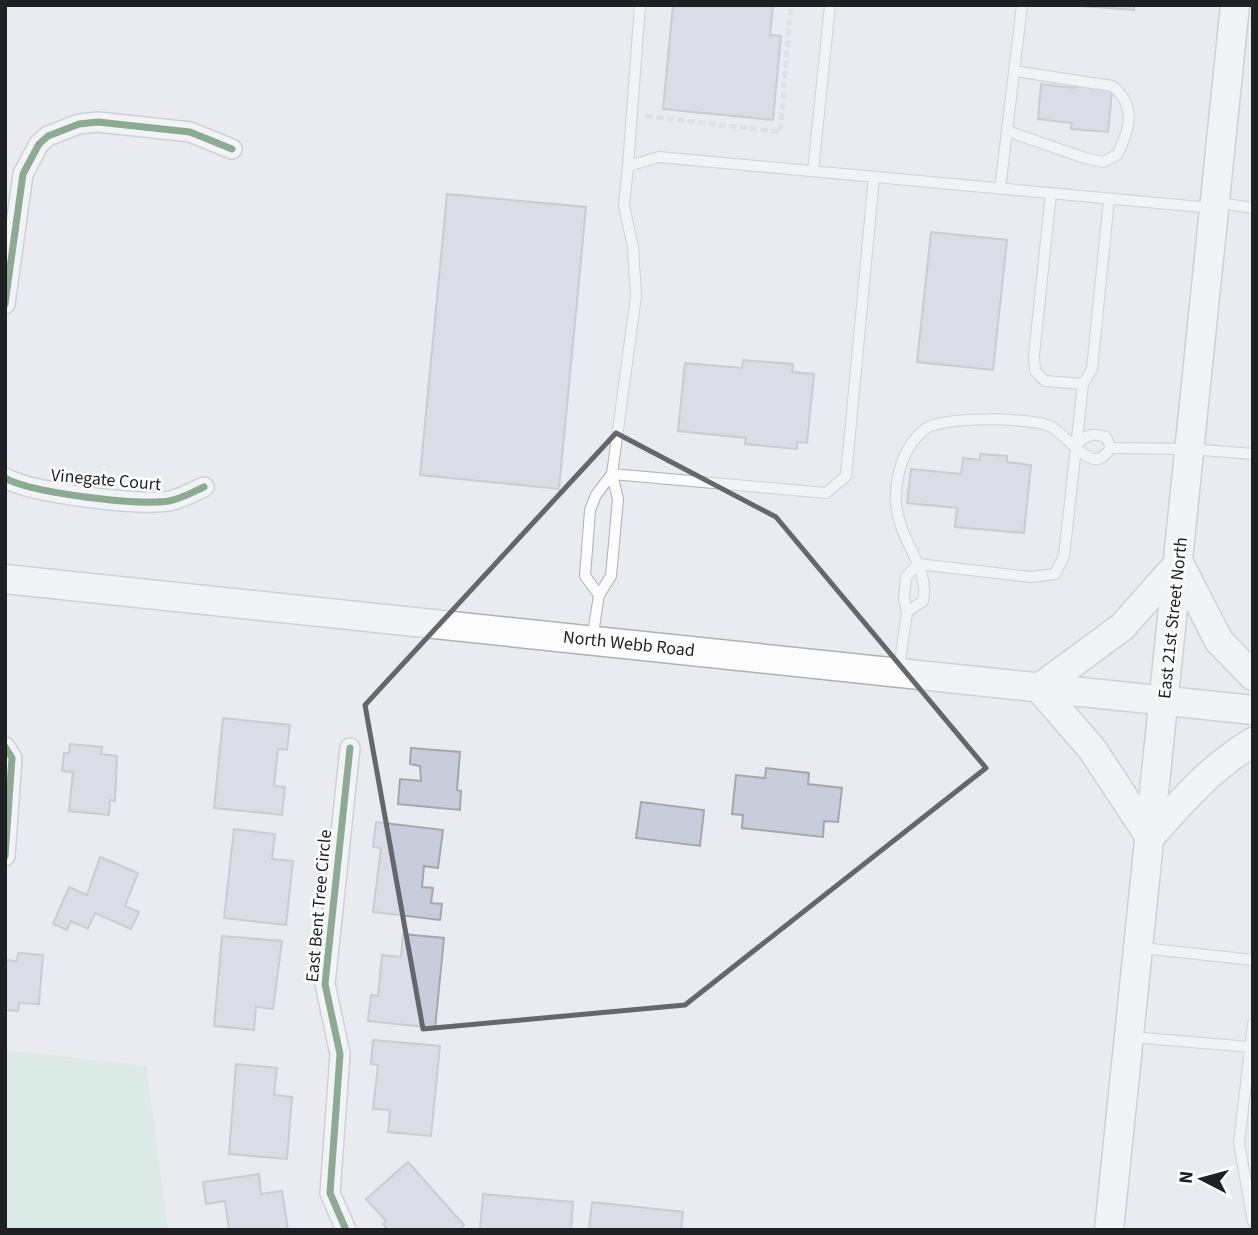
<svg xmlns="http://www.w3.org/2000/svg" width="1258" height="1235" font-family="'Source Sans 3',sans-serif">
  <rect width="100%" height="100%" fill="#e9ebf0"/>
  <!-- green -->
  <polygon fill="#cce9d9" points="5,1050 146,1066 168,1230 5,1230"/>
  <!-- building -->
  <g fill="#c8cddb" stroke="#a6a7ab" stroke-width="2">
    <polygon points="673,5 773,5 770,35 781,36 773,120 663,109"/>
    <polygon points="1066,5 1134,5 1134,10"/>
    <polygon points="1076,77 1113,81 1108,132 1071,129 1072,123 1038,119 1041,84 1075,88"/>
    <polygon points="447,194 586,207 559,489 420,475"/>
    <polygon points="931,232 1007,240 993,370 917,362"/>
    <polygon points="743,360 793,364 792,372 814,374 807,443 797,442 797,449 745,444 746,438 678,431 685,363 742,368"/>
    <polygon points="980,454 1007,456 1007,462 1031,465 1024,533 955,527 957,508 907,503 911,469 961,474 963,458 980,460"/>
    <polygon points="223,718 290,725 287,750 278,749 274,786 285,787 282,815 214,808"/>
    <polygon points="70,744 102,747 101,754 117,756 115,801 110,800 109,815 69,811 73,772 62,771 64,753 69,753"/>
    <polygon points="411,748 460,752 457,790 461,791 460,810 398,804 400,779 421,781 420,766 410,764"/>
    <polygon points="766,768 809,773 808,784 842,788 838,822 824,821 823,837 742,828 743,815 732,814 736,775 765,778"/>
    <polygon points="641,802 704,810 700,846 636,838"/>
    <polygon points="376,822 443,830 438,868 424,866 422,887 433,888 431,903 442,904 440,920 373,912 381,848 373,847"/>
    <polygon points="234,829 275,834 272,859 293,861 286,925 224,918"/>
    <polygon points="100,857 138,873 125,906 139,912 131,929 95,913 88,929 71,921 67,930 53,924 69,887 87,895"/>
    <polygon points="403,934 444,938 435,1028 368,1021 371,995 378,996 382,955 401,957"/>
    <polygon points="222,936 282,941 273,1009 256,1007 254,1030 214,1026"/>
    <polygon points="18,953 43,955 39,1004 19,1003 18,1011 5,1010 5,960 17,961"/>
    <polygon points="373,1040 440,1046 431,1136 388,1132 390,1110 373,1109 378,1065 371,1064"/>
    <polygon points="236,1064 277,1068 274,1095 292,1097 287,1159 229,1154"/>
    <polygon points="408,1162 464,1225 459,1230 388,1230 383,1224 386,1221 366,1199"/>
    <polygon points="259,1174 261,1194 282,1191 288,1230 229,1230 225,1201 206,1204 203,1182"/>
    <polygon points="483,1194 573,1202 571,1230 480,1230"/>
    <polygon points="592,1202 683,1212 681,1230 589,1230"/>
  </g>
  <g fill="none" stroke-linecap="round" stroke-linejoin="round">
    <defs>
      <g id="service">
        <path d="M1007 131 1085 158 1103 162 1117 155C1130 130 1137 105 1112 86L1014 71"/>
        <polyline points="628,166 640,5"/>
        <polyline points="813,171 830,5"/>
        <polyline points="1000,189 1022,5"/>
        <polyline points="1051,193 1034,355 1035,371 1045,381 1083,384"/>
        <polyline points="1219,203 1253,208"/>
        <path d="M1076 445C1086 435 1093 432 1106 437L1111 448"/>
        <polyline points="1111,448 1190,449 1253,454"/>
        <polyline points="612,474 826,493 846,476 874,177"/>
        <polyline points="918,564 1031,577 1055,574 1064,556 1083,384 1092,369 1109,199"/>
        <polyline points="599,595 585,576 590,510 596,495 612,474"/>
        <path d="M907 612 923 601C929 573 910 553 901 526 889 493 899 450 925 429 942 416 1033 417 1052 427 1063 434 1083 458 1094 459 1102 460 1106 454 1111 448"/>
        <polyline points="592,640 599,595 611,576 618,499 612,474 636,296 633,247 624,206 628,166 659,157 1212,208"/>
        <polyline points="899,669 907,612 904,599 906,577 918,564"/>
        <polyline points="1142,948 1253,960"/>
        <polyline points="1253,1024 1239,1143 1253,1222"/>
        <polyline points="1132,1037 1250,1047"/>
      </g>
      <g id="minor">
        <polyline points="5,304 23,174 39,144 48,136 79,124 98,122 190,132 232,149"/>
        <path d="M5 478C31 493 139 506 169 501 181 499 193 492 204 487"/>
        <polyline points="5,747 12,758 5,856"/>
        <polyline points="346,1230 330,1193 340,1054 325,984 350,748"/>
      </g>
      <g id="secondary">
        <polyline points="5,579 1253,710"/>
        <path d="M1253 676 1219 641 1179 563 1122 627 1039 688 1092 749 1150 837C1185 798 1208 770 1253 742"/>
        <polyline points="1109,1230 1235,5"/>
      </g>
    </defs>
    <!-- service casing -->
    <use href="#service" stroke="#afb0b4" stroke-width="12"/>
    <!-- minor casing -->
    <use href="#minor" stroke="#afb0b4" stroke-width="22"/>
    <!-- secondary casing -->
    <use href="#secondary" stroke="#afb0b4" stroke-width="31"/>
    <!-- path -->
    <polyline stroke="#d3d3d5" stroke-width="4.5" stroke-dasharray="7 3.5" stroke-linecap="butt" points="646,116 780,132 791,5"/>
    <!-- service -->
    <use href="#service" stroke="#fcfcfd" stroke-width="10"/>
    <!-- minor -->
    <use href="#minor" stroke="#fcfcfd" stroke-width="19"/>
    <!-- secondary -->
    <use href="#secondary" stroke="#fcfcfd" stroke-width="28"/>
    <defs>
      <g id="cycleway">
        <polyline points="5,304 23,174 39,144 48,136 79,124 98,122 190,132 232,149"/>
        <path d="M5 478C31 493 139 506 169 501 181 499 193 492 204 487"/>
        <polyline points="5,747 12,758 5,856"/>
        <polyline points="346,1230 330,1193 340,1054 325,984 350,748"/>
      </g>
    </defs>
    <!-- cycleway casing -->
    <use href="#cycleway" stroke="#fff" stroke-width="11"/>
    <!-- cycleway -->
    <use href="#cycleway" stroke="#1b5e20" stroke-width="7"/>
  </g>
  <!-- marked area -->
  <path d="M0 0H1258V1235H0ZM616 433 776 517 986 768 685 1005 423 1029 365 705Z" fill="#e9ebf0" fill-opacity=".55" fill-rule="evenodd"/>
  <path fill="none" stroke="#66676b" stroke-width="5" stroke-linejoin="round" d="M616 433 776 517 986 768 685 1005 423 1029 365 705Z"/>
  <g text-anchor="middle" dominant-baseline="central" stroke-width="5" stroke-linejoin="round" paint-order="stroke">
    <!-- street labels -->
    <g font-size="18" fill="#1f2023" stroke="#fff">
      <text transform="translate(106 480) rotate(5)">Vinegate Court</text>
      <text transform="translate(1173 618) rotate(-84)">East 21st Street North</text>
      <text transform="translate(629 644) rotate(6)">North Webb Road</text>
      <text transform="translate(319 906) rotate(-85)">East Bent Tree Circle</text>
    </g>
  </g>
  <!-- border -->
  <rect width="1258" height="1235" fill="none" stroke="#1f2023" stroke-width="14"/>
  <!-- north arrow -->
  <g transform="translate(1202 1179) rotate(276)" stroke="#ffffff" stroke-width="5" paint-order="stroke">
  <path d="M0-5L12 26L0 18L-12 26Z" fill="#1f2023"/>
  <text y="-10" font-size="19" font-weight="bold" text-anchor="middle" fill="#1f2023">N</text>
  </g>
</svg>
